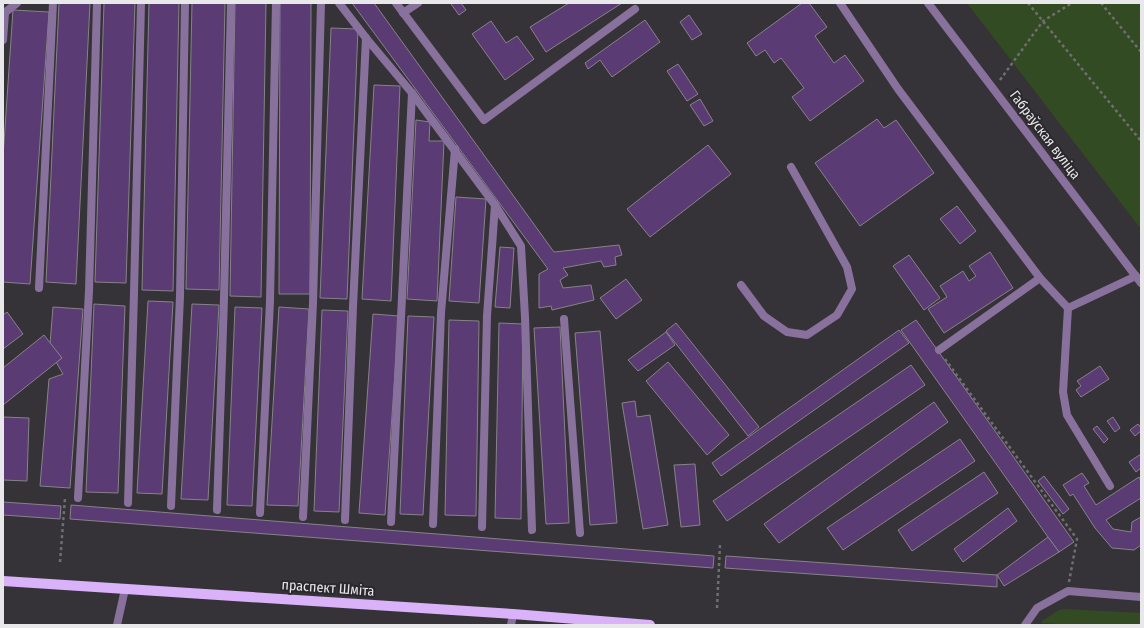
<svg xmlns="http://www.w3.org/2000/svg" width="1144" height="628" font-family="'Fira Sans Condensed',sans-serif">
  <rect width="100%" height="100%" fill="#353337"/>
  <!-- green -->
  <g fill="#334b22">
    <polygon points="967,3 1141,3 1141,229"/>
    <polygon points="1064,609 1141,613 1141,625 1072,625 1042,623 1042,621 1059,610"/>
  </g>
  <!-- building -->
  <g fill="#5b3b73" stroke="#868388">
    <polygon points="59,3 90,3 76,284 46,282"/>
    <polygon points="104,3 135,3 126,283 95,282"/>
    <polygon points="149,3 179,3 173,291 142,290"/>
    <polygon points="192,3 225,3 219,290 186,289"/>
    <polygon points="235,3 266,3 261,297 230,296"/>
    <polygon points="280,3 311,3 310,294 279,294"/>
    <polygon points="352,3 374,3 554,252 619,245 622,255 615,257 616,265 604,267 601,261 563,268 568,275 560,280 563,288 591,285 594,300 552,310 551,306 539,308 539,274 548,269"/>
    <polygon points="453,3 461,3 466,10 459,15 451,4"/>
    <polygon points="569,3 622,3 546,52 530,27"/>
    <polygon points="802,3 809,3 827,27 815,36 834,63 845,55 864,81 810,121 792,97 804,88 781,58 774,63 765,50 756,56 747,43"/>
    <polygon points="13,10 49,12 30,284 3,282 3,157"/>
    <polygon points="689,15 702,34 692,40 680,22"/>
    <polygon points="645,20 660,42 612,77 600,60 588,69 585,63"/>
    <polygon points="491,21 506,43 517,36 534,59 505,80 472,34"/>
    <polygon points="331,28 358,29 347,299 320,298"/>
    <polygon points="678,64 698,94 687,101 667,71"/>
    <polygon points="374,85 400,86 391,301 362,299"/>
    <polygon points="700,99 713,121 704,126 690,105"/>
    <polygon points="877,119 884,128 896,120 934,173 860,226 815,163"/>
    <polygon points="416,120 430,122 429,141 444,141 437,301 407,299"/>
    <polygon points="708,145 731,174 650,237 627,209"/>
    <polygon points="456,197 486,199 479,303 449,301"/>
    <polygon points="957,206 976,231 960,244 940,219"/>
    <polygon points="500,247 514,248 510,308 495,307"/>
    <polygon points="990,252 1013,288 944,333 928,309 947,297 940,286 963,271 969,281 976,276 969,266"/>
    <polygon points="909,255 940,298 924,310 893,266"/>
    <polygon points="626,279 642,300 616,319 600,298"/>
    <polygon points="148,301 173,302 162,494 137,493"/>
    <polygon points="94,304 125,306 118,493 86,492"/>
    <polygon points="192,304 219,305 208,500 181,499"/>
    <polygon points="53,307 83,309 70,488 40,486 49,379 63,374 56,362 62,358 50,344"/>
    <polygon points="235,307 262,308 252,506 227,505"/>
    <polygon points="279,307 309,309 298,506 267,505"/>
    <polygon points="322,310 348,311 339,512 314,511"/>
    <polygon points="7,312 23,334 3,349 3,315"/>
    <polygon points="373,314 399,316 385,515 359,513"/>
    <polygon points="408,316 434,317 423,515 400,514"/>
    <polygon points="449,320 479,321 476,516 445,515"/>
    <polygon points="916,320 1074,542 1059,552 1048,537 901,330"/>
    <polygon points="499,323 523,324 521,519 495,518"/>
    <polygon points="676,323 759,427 748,436 666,331"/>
    <polygon points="560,327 569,523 546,524 534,328"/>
    <polygon points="899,330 909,343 721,476 712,463"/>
    <polygon points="600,331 617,523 590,525 575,333"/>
    <polygon points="666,332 675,345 638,371 628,360"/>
    <polygon points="44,335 62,358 3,405 3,368"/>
    <polygon points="668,362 729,435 707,455 646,381"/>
    <polygon points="911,365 925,385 727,521 713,501"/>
    <polygon points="1100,366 1109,379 1081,397 1076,390 1081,386 1077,381"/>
    <polygon points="635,401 637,417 650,415 668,525 643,529 622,403"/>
    <polygon points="934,402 948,422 779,543 764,524"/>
    <polygon points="3,417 29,418 27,481 3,480"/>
    <polygon points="1113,417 1120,428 1115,432 1107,421"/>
    <polygon points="1138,424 1141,428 1141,431 1135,436 1130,430"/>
    <polygon points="1097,426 1108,439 1104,443 1093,429"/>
    <polygon points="960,439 975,461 843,550 827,528"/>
    <polygon points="1141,454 1141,468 1136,472 1129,462"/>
    <polygon points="695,464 700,525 681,527 674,465"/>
    <polygon points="984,472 998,493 912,551 898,530"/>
    <polygon points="1082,473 1089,483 1084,486 1096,505 1139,477 1141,481 1141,498 1106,520 1113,529 1131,532 1132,522 1141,517 1141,545 1134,550 1112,548 1095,528 1073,494 1070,496 1063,485"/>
    <polygon points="1044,476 1069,509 1063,514 1038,481"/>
    <polygon points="3,502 61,506 60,519 3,515"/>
    <polygon points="71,505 714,556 713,568 70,519"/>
    <polygon points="1008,508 1017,521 963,562 954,549"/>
    <polygon points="1048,537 1059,552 1004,586 997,575"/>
    <polygon points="726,556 997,575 997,587 725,568"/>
  </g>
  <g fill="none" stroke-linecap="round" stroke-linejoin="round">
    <!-- path -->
    <g stroke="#6f6e71" stroke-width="2.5" stroke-dasharray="3 3" stroke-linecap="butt">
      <polyline points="1028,3 1141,141"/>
      <polyline points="1101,3 1141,52"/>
      <polyline points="1000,80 1043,21 1072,3"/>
      <polyline points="945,359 1077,539 1069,582"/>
      <polyline points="60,562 65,498"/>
      <polyline points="717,608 720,545"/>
    </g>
    <!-- lane -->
    <g stroke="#89719d" stroke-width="8">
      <polyline points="339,3 366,38 412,93 495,205 521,246 525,317 532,530"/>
      <polyline points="396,3 484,120 635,9"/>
      <polyline points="840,3 898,89 1040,278 1068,308 1136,276"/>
      <polyline points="403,13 418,3"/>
      <polyline points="3,14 17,3"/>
      <polyline points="3,40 5,13"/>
      <polyline points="741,285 764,316 787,332 807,335 837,315 852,289 847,267 791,167"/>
      <polyline points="39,288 53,3"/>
      <polyline points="1068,308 1063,392 1067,415 1110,486"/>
      <polyline points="564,319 580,533"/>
      <polyline points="939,350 1040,278"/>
      <polyline points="78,498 89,291 97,3"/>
      <polyline points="128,503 134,293 141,3"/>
      <polyline points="171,506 180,296 185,3"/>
      <polyline points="217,510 224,298 231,3"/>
      <polyline points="260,513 270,301 276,3"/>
      <polyline points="303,517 313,303 321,3"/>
      <polyline points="345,520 353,306 366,38"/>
      <polyline points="391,522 412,93"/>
      <polyline points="433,524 441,313 455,149"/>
      <polyline points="482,527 487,316 495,205"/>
    </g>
    <!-- street -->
    <g stroke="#89719d" stroke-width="8">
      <polyline points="928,3 1141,283"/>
      <polyline points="117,625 125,589"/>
      <polyline points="511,625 513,614"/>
      <polyline points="1025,625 1037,608 1068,591 1141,597"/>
    </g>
    <!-- primary -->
    <polyline stroke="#dab2fa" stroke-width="10" points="3,581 513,614 650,625"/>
  </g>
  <g text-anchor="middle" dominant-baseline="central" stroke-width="4" stroke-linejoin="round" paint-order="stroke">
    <!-- street labels -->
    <g font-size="14" fill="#e8e7e9" stroke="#2b292d">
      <text transform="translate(1045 135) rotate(53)">Габраўская вуліца</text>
      <text transform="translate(328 588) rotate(4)">праспект Шміта</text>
    </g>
  </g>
  <!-- border -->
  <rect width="1144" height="628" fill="none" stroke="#e8e7e9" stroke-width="8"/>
</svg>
